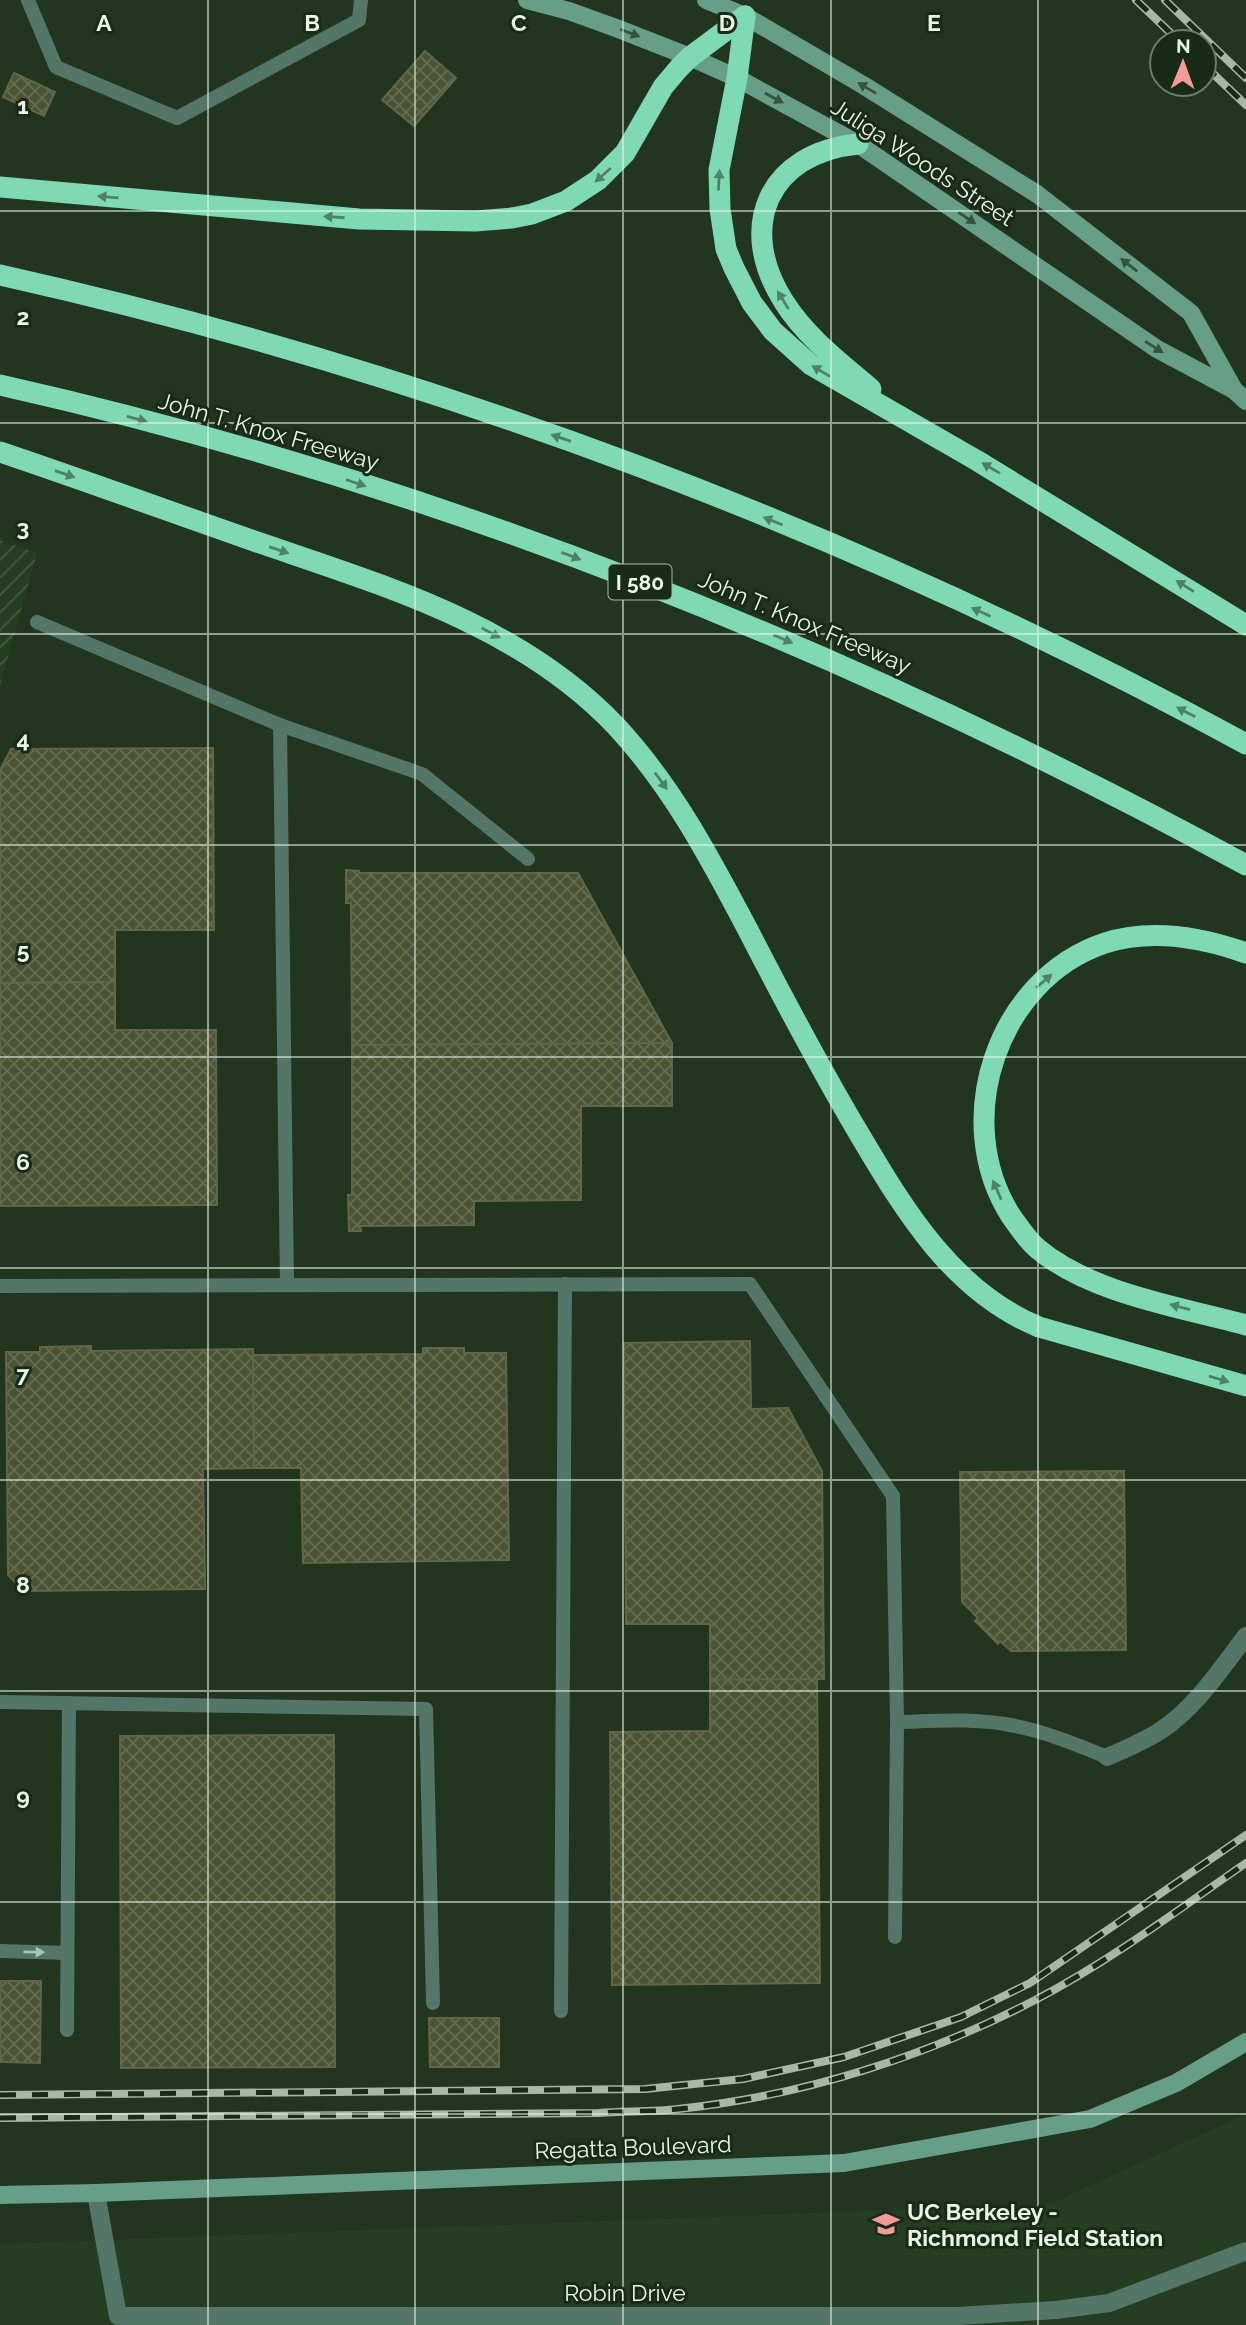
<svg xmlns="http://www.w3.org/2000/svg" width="1246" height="2325" font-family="Raleway,sans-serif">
  <defs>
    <pattern id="industrial-furrows" width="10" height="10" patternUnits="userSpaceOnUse" patternTransform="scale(1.75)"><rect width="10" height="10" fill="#253e22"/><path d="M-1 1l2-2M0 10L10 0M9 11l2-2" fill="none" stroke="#455a42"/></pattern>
    <pattern id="building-cross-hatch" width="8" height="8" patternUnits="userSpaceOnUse" patternTransform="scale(1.75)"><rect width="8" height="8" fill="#4c5234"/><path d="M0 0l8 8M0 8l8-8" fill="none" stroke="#666c51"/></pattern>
  </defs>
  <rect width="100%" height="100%" fill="#21351f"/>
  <!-- built -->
  <polygon fill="#253e22" points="1246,2114 1246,2325 0,2325 0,2244 1050,2204"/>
  <!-- industrial -->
  <polygon fill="url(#industrial-furrows)" points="0,540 37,553 0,686"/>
  <!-- building -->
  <g fill="url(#building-cross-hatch)" stroke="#606749" stroke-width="2">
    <polygon points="425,51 456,78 414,126 382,100"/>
    <polygon points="14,73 55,92 44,116 3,97"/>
    <polygon points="213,748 214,930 115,930 115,982 0,983 0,770 11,749"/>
    <polygon points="346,870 359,871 359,873 578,873 672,1043 352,1045 351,903 346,903"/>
    <polygon points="115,982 115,1030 216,1030 217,1205 0,1206 0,983"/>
    <polygon points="672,1043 672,1106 581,1106 581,1200 474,1201 474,1225 360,1226 361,1231 349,1231 348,1195 352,1195 352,1045"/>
    <polygon points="750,1341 751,1409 788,1408 822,1471 824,1679 710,1680 710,1624 626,1624 624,1343"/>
    <polygon points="91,1346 91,1351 253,1349 254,1468 203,1469 205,1589 24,1591 8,1575 6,1352 40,1352 40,1347"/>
    <polygon points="423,1348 464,1348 464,1353 506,1353 509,1560 303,1563 301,1468 254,1468 253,1355 423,1354"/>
    <polygon points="1124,1471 1126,1650 1011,1651 1000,1641 998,1644 975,1621 978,1618 962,1602 960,1472"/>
    <polygon points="817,1679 820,1983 612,1985 610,1732 710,1731 710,1680"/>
    <polygon points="334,1735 335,2067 121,2068 120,1736"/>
    <polygon points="0,1981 41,1981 40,2063 0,2062"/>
    <polygon points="429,2018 499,2018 499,2067 430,2067"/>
  </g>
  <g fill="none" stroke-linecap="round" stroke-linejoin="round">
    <!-- lane -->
    <g stroke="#547668" stroke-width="14">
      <polyline points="28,0 56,67 177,118 359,20 361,0"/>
      <polyline points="37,622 280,725"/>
      <polyline points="287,1285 280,725 422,774 528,859"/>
      <path d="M0 1286 750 1284 893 1496 897 1722C934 1721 973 1718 1010 1725 1044 1731 1075 1744 1107 1757"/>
      <polyline points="0,1702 426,1709 433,2003"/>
      <polyline points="895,1937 897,1722"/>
      <polyline points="0,1951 67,1953"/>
      <polyline points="561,2011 565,1284"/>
      <polyline points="67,2030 69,1703"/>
    </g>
    <!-- street -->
    <g stroke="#547668" stroke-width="18">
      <path d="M1107 1757C1124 1750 1141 1742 1157 1733 1195 1709 1220 1670 1246 1636"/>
      <polyline points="96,2193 118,2316 958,2316 1056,2310 1109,2303 1246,2251"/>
    </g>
    <!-- secondary -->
    <g stroke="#679e87" stroke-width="18">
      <polyline points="527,0 569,11 616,28 690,57 737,78 858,144 1157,349 1234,390 1246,401"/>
      <polyline points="706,0 745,16 863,85 1037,194 1191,313 1234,390"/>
      <polyline points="0,2195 96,2193 844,2163 1090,2119 1176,2083 1246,2042"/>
    </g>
    <!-- highway -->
    <g stroke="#80d9b5" stroke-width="21">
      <polyline points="745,16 737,78 719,170 720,209 726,249 734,268 752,303 773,331 811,365 976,460 1246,625"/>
      <path d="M858 144C768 153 736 227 784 302 806 337 841 363 871 389"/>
      <polyline points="0,187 359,219 475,221 512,218 532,214 566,201 598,180 625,153 663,87 679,68 690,57 745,16"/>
      <path d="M0 275C430 371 859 533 1246 744"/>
      <path d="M0 385C436 483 854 652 1246 865"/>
      <path d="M0 452C86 481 171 512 257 542 385 586 520 625 616 726 672 786 710 858 748 930 784 1000 821 1070 861 1137 906 1213 954 1292 1039 1327L1246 1386"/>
      <path d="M1246 953C1201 937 1152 928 1105 943 997 979 950 1121 1011 1216 1019 1227 1027 1240 1038 1249 1090 1293 1180 1307 1246 1325"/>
    </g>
    <defs>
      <g id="rail">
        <polyline points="1136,0 1180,42"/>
        <polyline points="1165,0 1246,78"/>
        <polyline points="1204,65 1246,105"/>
        <polyline points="0,2095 645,2089 743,2079 844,2057 961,2017 1030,1983 1246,1835"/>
        <path d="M0 2118 599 2113C625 2111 652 2112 678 2109 802 2096 926 2057 1037 1999 1110 1961 1178 1910 1246 1863"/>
      </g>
    </defs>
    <!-- rail casing -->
    <use href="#rail" stroke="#a8b7a6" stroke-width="8"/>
    <!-- rail -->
    <use href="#rail" stroke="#182b16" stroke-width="5" stroke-dasharray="16" stroke-linecap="butt"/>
  </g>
  <!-- one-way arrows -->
  <defs><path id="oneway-solid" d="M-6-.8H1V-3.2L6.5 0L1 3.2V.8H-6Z" transform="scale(1.75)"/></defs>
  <g fill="#34533e">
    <use href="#oneway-solid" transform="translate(630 33) rotate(21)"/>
    <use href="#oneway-solid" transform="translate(867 88) rotate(-149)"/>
    <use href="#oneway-solid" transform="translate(774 98) rotate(28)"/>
    <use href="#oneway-solid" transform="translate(967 218) rotate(34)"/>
    <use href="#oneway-solid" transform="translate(1129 265) rotate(-142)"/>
    <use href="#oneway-solid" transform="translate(1154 347) rotate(32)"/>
  </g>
  <g fill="#4c8266">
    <use href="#oneway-solid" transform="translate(603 175) rotate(138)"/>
    <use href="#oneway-solid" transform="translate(719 180) rotate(-87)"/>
    <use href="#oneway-solid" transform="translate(108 197) rotate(-175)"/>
    <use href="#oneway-solid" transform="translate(334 217) rotate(-176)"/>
    <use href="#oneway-solid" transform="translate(783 300) rotate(-122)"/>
    <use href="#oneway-solid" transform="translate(821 371) rotate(-149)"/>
    <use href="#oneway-solid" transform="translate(137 419) rotate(15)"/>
    <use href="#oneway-solid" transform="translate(561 438) rotate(-161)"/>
    <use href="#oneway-solid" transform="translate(991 468) rotate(-149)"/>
    <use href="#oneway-solid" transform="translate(65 474) rotate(19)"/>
    <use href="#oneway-solid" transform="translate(356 483) rotate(18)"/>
    <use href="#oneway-solid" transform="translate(773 521) rotate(-158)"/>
    <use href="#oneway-solid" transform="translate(279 550) rotate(19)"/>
    <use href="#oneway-solid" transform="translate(571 556) rotate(21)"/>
    <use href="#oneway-solid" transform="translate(1185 586) rotate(-148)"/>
    <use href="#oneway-solid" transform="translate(981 612) rotate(-156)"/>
    <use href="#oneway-solid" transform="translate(491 633) rotate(28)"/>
    <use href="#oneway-solid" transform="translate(783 639) rotate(23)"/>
    <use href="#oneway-solid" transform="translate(1186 712) rotate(-153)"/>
    <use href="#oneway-solid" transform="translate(661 781) rotate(54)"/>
    <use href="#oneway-solid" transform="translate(1044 981) rotate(-41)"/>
    <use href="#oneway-solid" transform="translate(997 1190) rotate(-114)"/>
    <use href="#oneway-solid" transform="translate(1180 1307) rotate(-165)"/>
    <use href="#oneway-solid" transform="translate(1219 1379) rotate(16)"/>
  </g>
  <use fill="#adc2b4" href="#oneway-solid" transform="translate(34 1952) rotate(1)"/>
  <!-- grid -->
  <path fill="none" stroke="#e9f5e7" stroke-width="2" stroke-opacity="0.55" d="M208 0V2325M415 0V2325M623 0V2325M831 0V2325M1038 0V2325M0 211H1246M0 423H1246M0 634H1246M0 845H1246M0 1057H1246M0 1268H1246M0 1480H1246M0 1691H1246M0 1902H1246M0 2114H1246"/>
  <!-- icons -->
  <defs>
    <symbol id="university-bare" viewBox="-9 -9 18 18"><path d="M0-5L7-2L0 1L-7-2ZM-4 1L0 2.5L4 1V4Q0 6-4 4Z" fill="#f59b98" stroke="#182b16" stroke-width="2.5" paint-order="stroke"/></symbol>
  </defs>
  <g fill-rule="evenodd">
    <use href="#university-bare" x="867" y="2205" width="38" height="38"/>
  </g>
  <g text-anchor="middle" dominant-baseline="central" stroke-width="6" stroke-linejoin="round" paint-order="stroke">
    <!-- shield labels -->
    <rect fill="#182b16" stroke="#aab8a8" stroke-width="2" x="608.5" y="564.5" width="63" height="35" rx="5"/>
    <g font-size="21" font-weight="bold" fill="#e9f5e7">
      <text x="640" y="582">I 580</text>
    </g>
    <!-- street labels -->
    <g font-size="23" fill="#e9f5e7" stroke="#182b16">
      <text transform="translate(923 162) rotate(33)">Juliga Woods Street</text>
      <text transform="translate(269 431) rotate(16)">John T. Knox Freeway</text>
      <text transform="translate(805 622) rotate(23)">John T. Knox Freeway</text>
      <text transform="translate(633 2147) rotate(-2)">Regatta Boulevard</text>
      <text x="625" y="2292">Robin Drive</text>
    </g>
    <!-- poi labels -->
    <g font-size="23" font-weight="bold" fill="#e9f5e7" stroke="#182b16" text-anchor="start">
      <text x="907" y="2211">UC Berkeley -<tspan x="907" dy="26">Richmond Field Station</tspan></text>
    </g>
  </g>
  <g font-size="23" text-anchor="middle" font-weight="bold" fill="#e9f5e7" stroke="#182b16" stroke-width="6" stroke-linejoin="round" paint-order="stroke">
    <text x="104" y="31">A</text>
    <text x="312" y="31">B</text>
    <text x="519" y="31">C</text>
    <text x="727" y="31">D</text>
    <text x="934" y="31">E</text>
    <text x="23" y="114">1</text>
    <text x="23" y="325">2</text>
    <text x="23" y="536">3</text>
    <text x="23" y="748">4</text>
    <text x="23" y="959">5</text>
    <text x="23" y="1170">6</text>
    <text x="23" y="1382">7</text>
    <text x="23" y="1593">8</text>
    <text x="23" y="1805">9</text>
  </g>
  <!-- north arrow -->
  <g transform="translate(1183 63) rotate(1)"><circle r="33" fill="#182b16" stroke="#6c7c6a" stroke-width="2"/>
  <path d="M0-5L12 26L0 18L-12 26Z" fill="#f59b98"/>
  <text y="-10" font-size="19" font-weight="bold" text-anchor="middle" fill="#e9f5e7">N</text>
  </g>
</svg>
